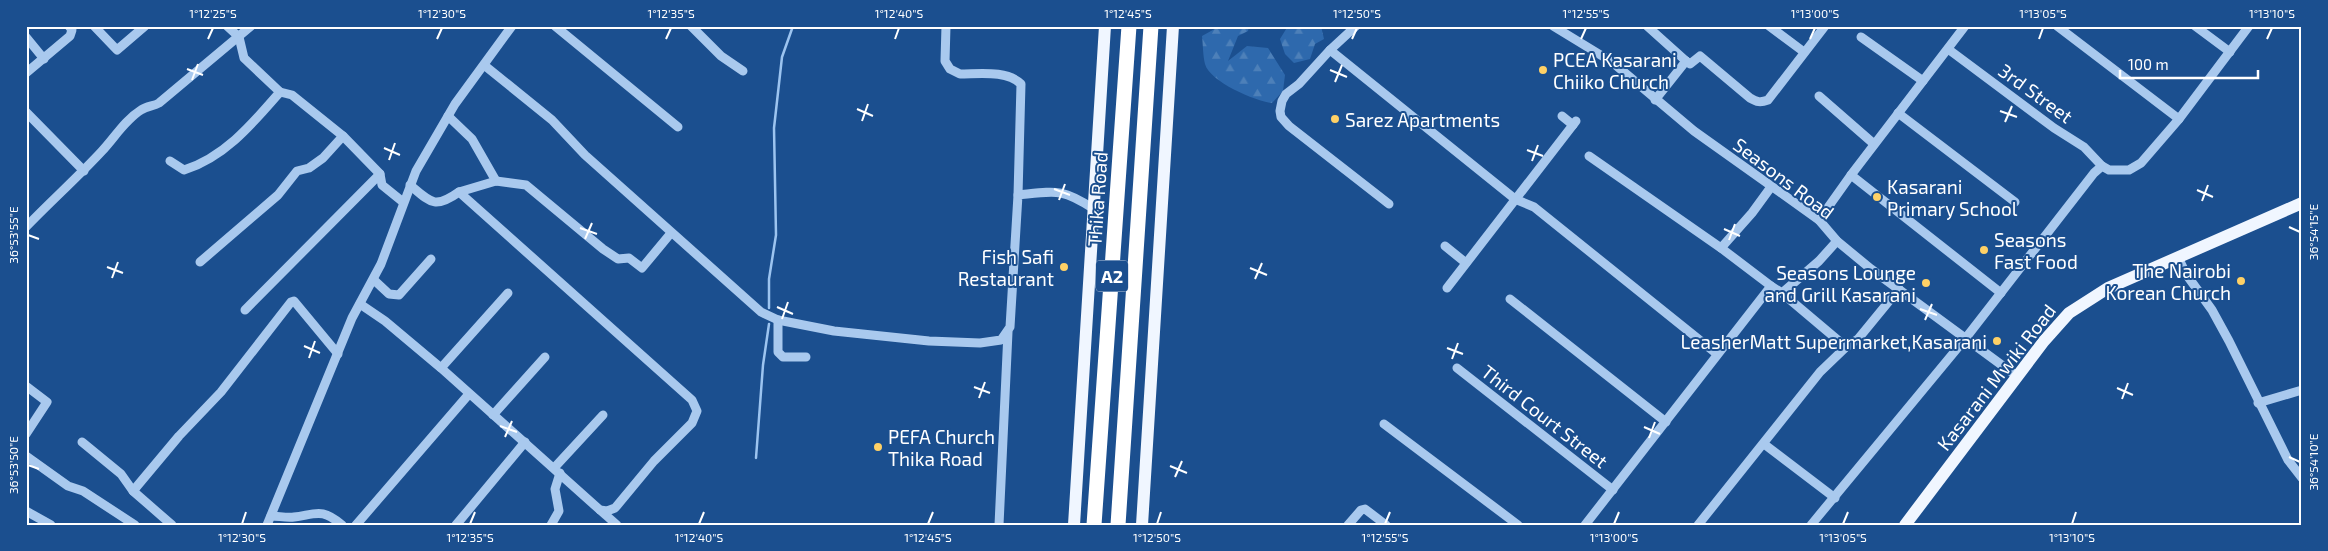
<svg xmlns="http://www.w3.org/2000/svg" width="2328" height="551" font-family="'Exo 2',sans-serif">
  <defs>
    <pattern id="forest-firs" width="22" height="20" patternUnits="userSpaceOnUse" patternTransform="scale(1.25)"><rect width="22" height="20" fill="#2e69ad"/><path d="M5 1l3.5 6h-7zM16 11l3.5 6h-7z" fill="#4d80b9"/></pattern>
  </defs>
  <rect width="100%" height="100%" fill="#1b4f8f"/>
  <!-- forest -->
  <g fill="url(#forest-firs)">
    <path d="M1220 26H1249L1248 31 1238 36 1228 61 1247 46 1268 48 1285 75 1283 91 1272 103C1255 101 1210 82 1205 64 1203 56 1203 45 1202 36Z"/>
    <polygon points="1288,26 1321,26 1324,39 1315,44 1310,59 1294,63 1285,54 1280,39"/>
  </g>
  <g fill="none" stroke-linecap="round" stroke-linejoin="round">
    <!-- stream -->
    <g stroke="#9cc4f0" stroke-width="2.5">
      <polyline points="769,308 769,279 776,235 774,128 782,57 793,26"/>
      <polyline points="756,458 763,365 769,324"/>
    </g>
    <!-- minor -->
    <g stroke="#a9c9ee" stroke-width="9">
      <polyline points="94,26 117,50 145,26"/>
      <polyline points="227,26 239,37 244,58 280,92 292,95 343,136 380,174 382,185 403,202"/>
      <polyline points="555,26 678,127"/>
      <polyline points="691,26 721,56 743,71"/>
      <path d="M946 26 945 61 950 69 960 74C979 74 1007 70 1021 84L1018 195"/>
      <polyline points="1356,26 1330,50 1299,84 1286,94 1282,101 1280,111 1281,117 1289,126 1389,204"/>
      <polyline points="1553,26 1612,62 1694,131 1819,220 1837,241 1871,269 2018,377"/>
      <polyline points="1647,26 1686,61"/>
      <polyline points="1769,26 1804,52"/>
      <polyline points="2057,26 2179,119"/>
      <polyline points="2195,26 2230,52"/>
      <polyline points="26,37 44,59"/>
      <polyline points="1861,37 1923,81"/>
      <polyline points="1948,49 2054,128 2084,147 2102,166"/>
      <polyline points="1330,50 1515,199 1534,207 1717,354"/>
      <path d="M1686 61 1690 64 1700 56 1750 98C1757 102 1760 103 1768 100L1825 26"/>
      <path d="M484 65 552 120 585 155 761 312 778 320 834 331 929 341 980 343 1001 340 1010 327 1018 195C1056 191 1062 188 1094 209"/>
      <polyline points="26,73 70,36 72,30 69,26"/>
      <polyline points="1819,96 1874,144"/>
      <polyline points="1655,100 1686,61"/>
      <polyline points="26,112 84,171"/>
      <polyline points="1898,113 2015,202"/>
      <polyline points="448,116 472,139 496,181"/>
      <polyline points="1562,116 1573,125"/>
      <polyline points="1589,156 1721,248 1752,213 1771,187"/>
      <path d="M170 161 184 170C225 157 253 123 280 92"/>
      <polyline points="1851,175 2001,293"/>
      <polyline points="459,192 496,181 526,185 603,249 618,259 629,258 642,268 671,233"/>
      <polyline points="1819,220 1851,175 1965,26"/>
      <path d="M26 227C51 201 78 177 102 151 115 137 125 120 141 110 147 106 154 106 159 103L251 26"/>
      <polyline points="1445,246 1466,263"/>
      <polyline points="1721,248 1771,286"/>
      <polyline points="2178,257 2186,274 2212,310 2229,341 2288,460 2302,478"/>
      <polyline points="200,262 278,195 297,171 309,168 323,158 343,136"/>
      <polyline points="374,280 389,294 399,295 431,259"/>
      <polyline points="1447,288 1576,121"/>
      <polyline points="1510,299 1666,422"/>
      <path d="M360 304 385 321 441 368 600 510 607 511 615 508 654 461 692 423 697 411 692 400 459 192C435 209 431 203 410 185"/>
      <polyline points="245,310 380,174"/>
      <polyline points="778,320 778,352 783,357 806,357"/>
      <polyline points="1846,347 1858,339 1899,289"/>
      <polyline points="441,368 508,293"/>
      <polyline points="1457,368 1613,490"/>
      <polyline points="26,386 47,402 26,434"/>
      <polyline points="2258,403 2302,390"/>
      <polyline points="493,415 545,357"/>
      <polyline points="1384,424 1518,525"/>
      <polyline points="82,442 121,474 133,491"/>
      <polyline points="1764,444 1835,498"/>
      <polyline points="26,456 68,486 83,491 135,525"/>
      <polyline points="554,468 603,415"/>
      <polyline points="600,510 617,525"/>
      <polyline points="26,511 51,525"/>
      <path d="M271 516C278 516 287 518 294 517 317 514 322 508 342 525"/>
      <polyline points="172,525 133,491 179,436 221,392 291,302 294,301 338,354"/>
      <polyline points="267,525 352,318 381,264 416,171 455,104 512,26"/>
      <polyline points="356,525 469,394"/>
      <polyline points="456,525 525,442"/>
      <polyline points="551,525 559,511 555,489 560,473"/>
      <polyline points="999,525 1008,332"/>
      <polyline points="1348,525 1361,510 1365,509 1386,525"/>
      <polyline points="1585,525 1771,286 1782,293 1819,261 1837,241"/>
      <polyline points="1698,525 1820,372 1846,347 1782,293"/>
      <polyline points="1811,525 1965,339 2094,173 2102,166 2109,170 2129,170 2141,163 2179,119 2249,26"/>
    </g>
    <!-- major -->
    <g stroke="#f0f6ff" stroke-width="12">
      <polyline points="1074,525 1105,26"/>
      <polyline points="1142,525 1173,26"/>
      <polyline points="1905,525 2044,341 2069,313 2108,288 2302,203"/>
    </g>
    <!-- highway -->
    <g stroke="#fff" stroke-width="15">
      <polyline points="1094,525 1129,26"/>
      <polyline points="1118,525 1151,26"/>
    </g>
  </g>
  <!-- ticks -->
  <path fill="none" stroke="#fff" stroke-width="2" d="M208 39 213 28M437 39 442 28M666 39 671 28M895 39 899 28M1124 39 1128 28M1352 39 1357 28M1581 39 1586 28M1810 39 1815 28M2039 39 2043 28M2267 39 2272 28M187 69 203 75M1330 70 1347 77M192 80 198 64M1335 82 1342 65M857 109 873 116M2000 111 2017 117M862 121 868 104M2005 122 2012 106M384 148 400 155M1527 150 1543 156M389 160 395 143M1532 161 1538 145M1054 189 1070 195M2197 190 2213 197M1059 200 1065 184M2202 201 2208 185M2289 227 2300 232M580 228 597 234M1724 229 1740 236M28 235 39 239M585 239 592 223M1729 240 1735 224M107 267 123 273M1250 268 1267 275M112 278 118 262M1255 279 1262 263M777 307 793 314M1920 309 1937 315M782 319 788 302M1925 320 1932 304M304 346 320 353M1447 348 1463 354M309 358 315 341M1452 359 1458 343M974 387 990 393M2117 388 2133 395M979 398 985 382M2122 399 2128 383M500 426 517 432M1644 427 1660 434M505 437 512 421M1649 438 1655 422M2289 457 2300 462M28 465 39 469M1170 466 1187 473M1175 477 1182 461M242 524 246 512M470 524 475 512M699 524 704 512M928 524 933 512M1157 524 1161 512M1385 524 1390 512M1614 524 1619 512M1843 524 1848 512M2072 524 2076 512"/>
  <!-- markers -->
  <g fill="#ffd166" stroke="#1b4f8f" stroke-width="2">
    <circle cx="1543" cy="70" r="5"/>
    <circle cx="1335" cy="119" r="5"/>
    <circle cx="1877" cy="197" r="5"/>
    <circle cx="1984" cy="250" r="5"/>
    <circle cx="1064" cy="267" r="5"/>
    <circle cx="2241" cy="281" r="5"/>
    <circle cx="1926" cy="283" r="5"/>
    <circle cx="1997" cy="341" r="5"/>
    <circle cx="878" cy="447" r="5"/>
  </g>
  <g text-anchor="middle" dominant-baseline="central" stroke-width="4" stroke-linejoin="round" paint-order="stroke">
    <!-- shield labels -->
    <rect fill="#1b4f8f" stroke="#bbcadd" stroke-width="1" x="1096" y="260.5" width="32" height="31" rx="4"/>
    <g font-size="18" font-weight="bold" fill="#fff">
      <text x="1112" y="276">A2</text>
    </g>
    <!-- poi labels -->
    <g font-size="19" fill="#fff" stroke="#1b4f8f" text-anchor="start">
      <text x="1553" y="59">PCEA Kasarani<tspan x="1553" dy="22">Chiiko Church</tspan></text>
      <text x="1345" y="119">Sarez Apartments</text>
      <text x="1887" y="186">Kasarani<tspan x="1887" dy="22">Primary School</tspan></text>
      <text x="1994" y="239">Seasons<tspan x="1994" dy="22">Fast Food</tspan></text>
      <text x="1054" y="256" text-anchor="end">Fish Safi<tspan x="1054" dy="22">Restaurant</tspan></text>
      <text x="2231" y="270" text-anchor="end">The Nairobi<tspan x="2231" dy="22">Korean Church</tspan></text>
      <text x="1916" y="272" text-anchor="end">Seasons Lounge<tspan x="1916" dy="22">and Grill Kasarani</tspan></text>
      <text x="1987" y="341" text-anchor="end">LeasherMatt Supermarket,Kasarani</text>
      <text x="888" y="436">PEFA Church<tspan x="888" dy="22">Thika Road</tspan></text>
    </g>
    <!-- street labels -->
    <g font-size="19" fill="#fff" stroke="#1b4f8f">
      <text transform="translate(2036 93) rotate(36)">3rd Street</text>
      <text transform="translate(1784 178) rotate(37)">Seasons Road</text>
      <text transform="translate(1097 199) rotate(-86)">Thika Road</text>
      <text transform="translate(1996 377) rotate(-52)">Kasarani Mwiki Road</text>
      <text transform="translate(1545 416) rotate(38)">Third Court Street</text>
    </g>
  </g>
  <!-- border -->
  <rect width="2328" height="551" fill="none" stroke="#1b4f8f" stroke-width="55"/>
  <!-- scale -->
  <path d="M2120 70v8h138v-8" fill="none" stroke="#ffffff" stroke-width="2.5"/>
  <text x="2128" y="70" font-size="15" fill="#ffffff" stroke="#1b4f8f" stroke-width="4" paint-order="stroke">100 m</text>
  <rect x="28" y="28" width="2272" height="496" fill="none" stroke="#fff" stroke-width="2"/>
  <g font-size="12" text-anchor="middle" fill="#fff">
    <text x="213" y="18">1°12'25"S</text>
    <text x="442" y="18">1°12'30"S</text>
    <text x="671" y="18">1°12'35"S</text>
    <text x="899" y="18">1°12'40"S</text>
    <text x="1128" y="18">1°12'45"S</text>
    <text x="1357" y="18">1°12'50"S</text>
    <text x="1586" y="18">1°12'55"S</text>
    <text x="1815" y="18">1°13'00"S</text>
    <text x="2043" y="18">1°13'05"S</text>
    <text x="2272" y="18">1°13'10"S</text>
    <text transform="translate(2314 232) rotate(-90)" y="4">36°54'15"E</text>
    <text transform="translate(14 235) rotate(-90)" y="4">36°53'55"E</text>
    <text transform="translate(2314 462) rotate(-90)" y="4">36°54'10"E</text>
    <text transform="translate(14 465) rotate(-90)" y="4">36°53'50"E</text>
    <text x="242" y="542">1°12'30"S</text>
    <text x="470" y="542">1°12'35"S</text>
    <text x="699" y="542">1°12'40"S</text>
    <text x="928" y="542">1°12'45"S</text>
    <text x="1157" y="542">1°12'50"S</text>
    <text x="1385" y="542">1°12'55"S</text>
    <text x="1614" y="542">1°13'00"S</text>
    <text x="1843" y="542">1°13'05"S</text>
    <text x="2072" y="542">1°13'10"S</text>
  </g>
</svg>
